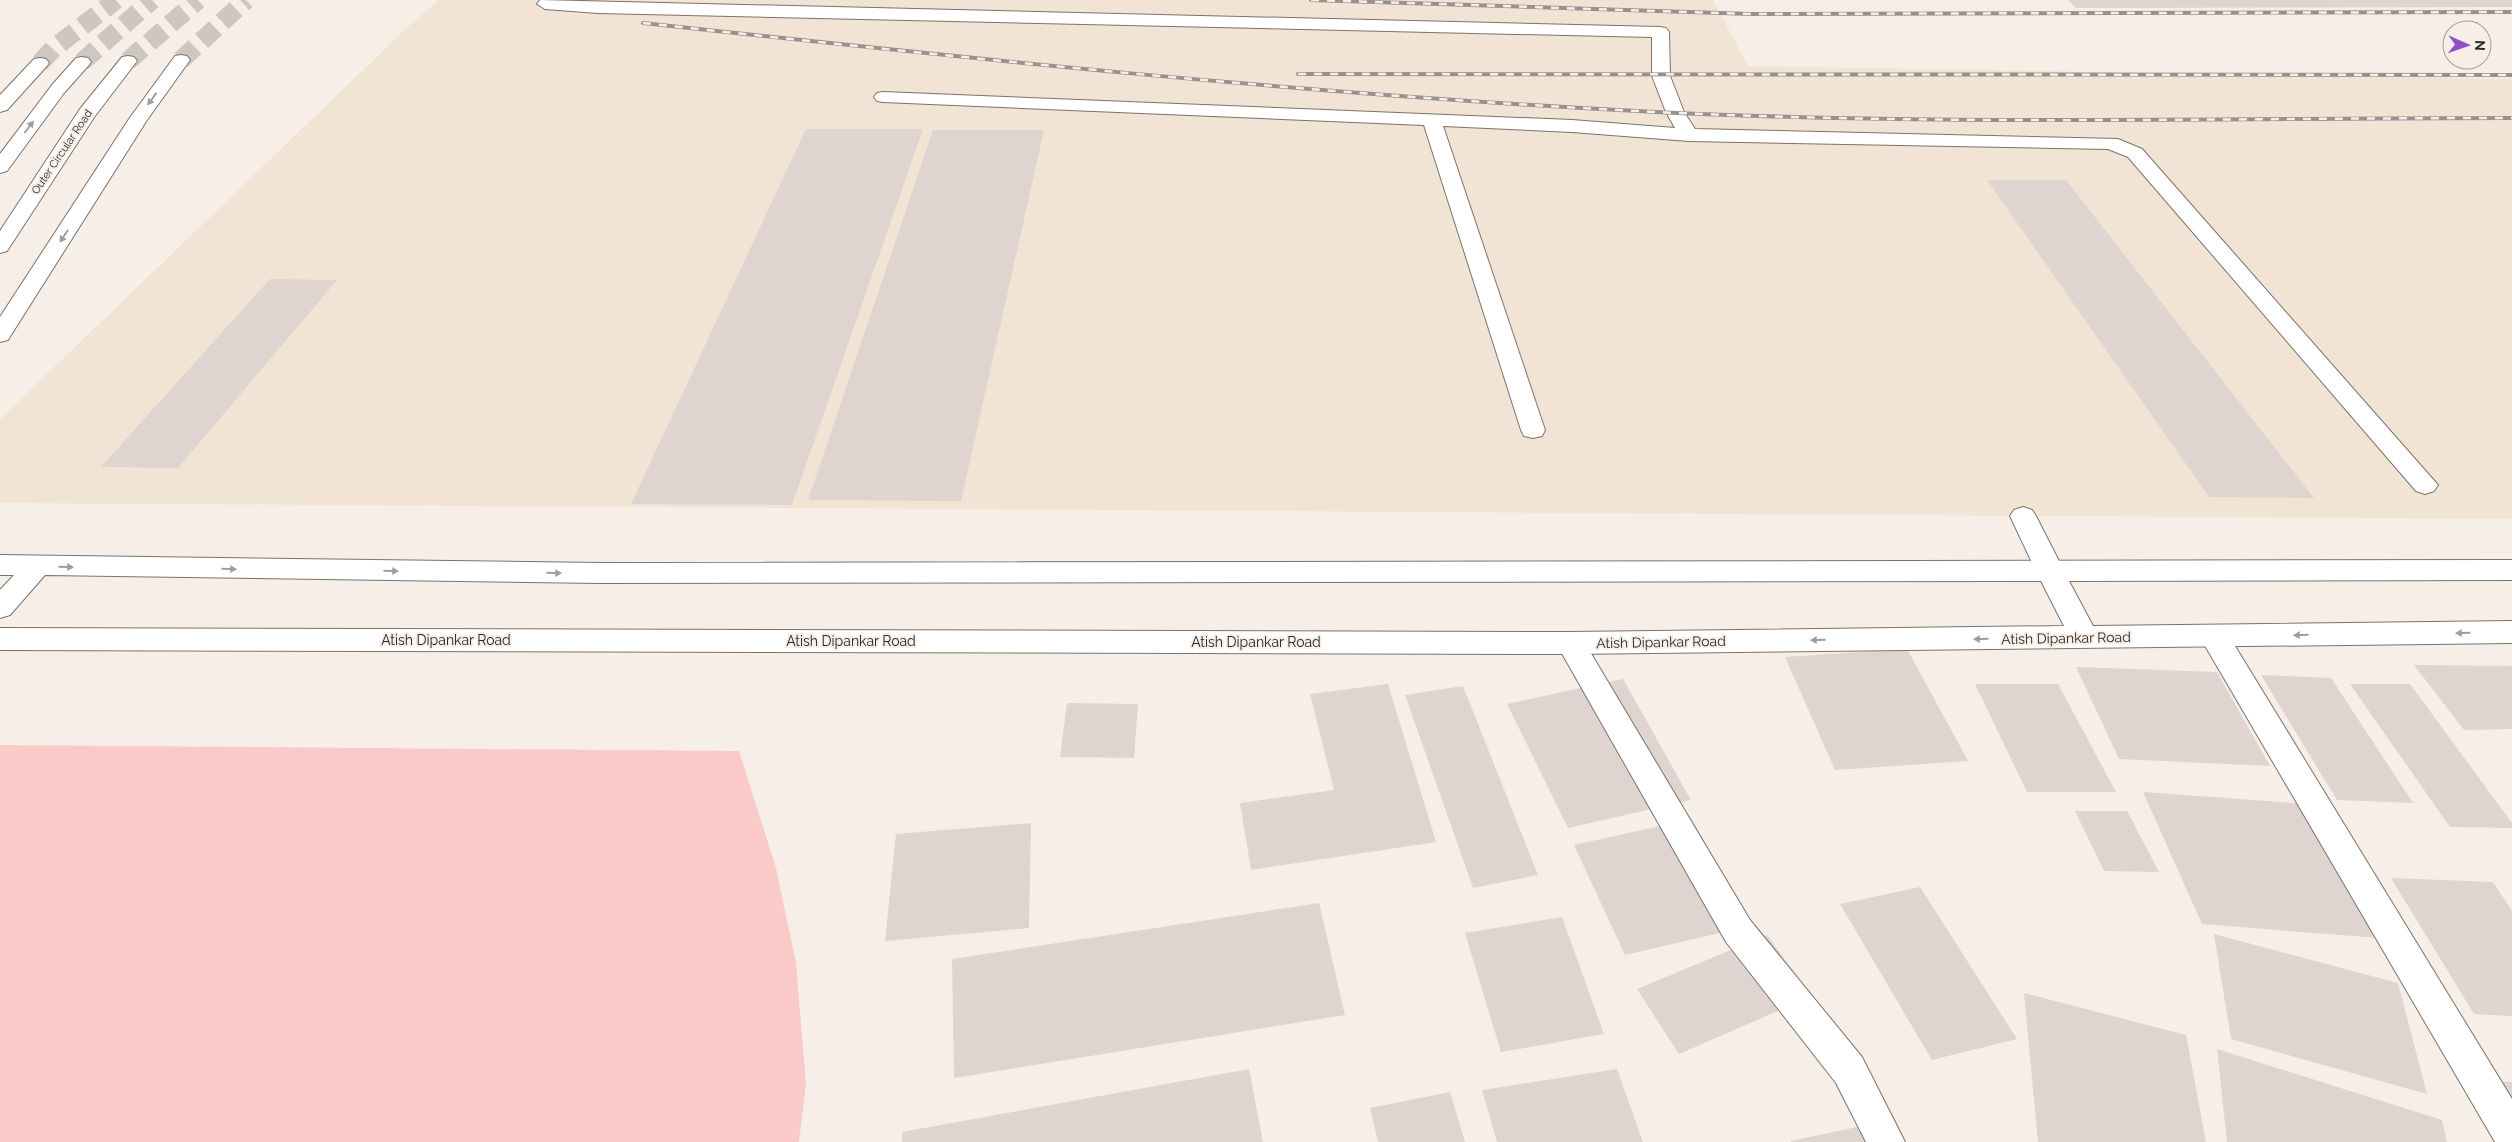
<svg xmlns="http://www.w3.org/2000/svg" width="2512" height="1142" font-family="Raleway,sans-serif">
  <rect width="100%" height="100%" fill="#f7efe7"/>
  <!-- built -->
  <polygon fill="#f1e4d5" points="439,0 1713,0 1748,66 2512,79 2512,519 0,503 0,419 413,22"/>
  <!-- green -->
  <polygon fill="#f9cac8" points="0,745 739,751 776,868 796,963 806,1084 799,1142 0,1142"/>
  <!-- building -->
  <g fill="#dfd4cf">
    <polygon points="2068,0 2512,0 2512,7 2076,8"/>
    <polygon points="806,129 923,129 792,505 631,504"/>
    <polygon points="933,130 1044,130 961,501 808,500"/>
    <polygon points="1987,180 2066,180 2314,498 2209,497"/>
    <polygon points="270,279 337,280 178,468 101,467"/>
    <polygon points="1907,649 1968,761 1835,770 1785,657"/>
    <polygon points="2414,665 2512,666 2512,729 2464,730"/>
    <polygon points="2076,667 2217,672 2270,766 2119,759"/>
    <polygon points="2261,675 2331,678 2413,803 2337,800"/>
    <polygon points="1623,679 1691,800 1568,828 1507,704"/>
    <polygon points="1388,684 1436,842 1251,870 1240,803 1334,790 1310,694"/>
    <polygon points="1975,684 2058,684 2116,792 2027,792"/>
    <polygon points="2350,684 2410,684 2512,823 2512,828 2450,827"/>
    <polygon points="1463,686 1538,875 1473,888 1405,695"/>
    <polygon points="1067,703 1138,704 1134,758 1060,757"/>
    <polygon points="2143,792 2307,804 2379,938 2202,924"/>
    <polygon points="2075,811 2127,811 2159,872 2104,871"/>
    <polygon points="1692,819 1750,926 1625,955 1574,845"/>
    <polygon points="1031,823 1029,928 885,941 896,834"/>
    <polygon points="2391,878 2493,882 2512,911 2512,1016 2474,1014"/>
    <polygon points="1920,887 2017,1039 1932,1060 1840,904"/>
    <polygon points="1319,903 1345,1015 954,1078 952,959"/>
    <polygon points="1562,917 1604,1034 1501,1052 1465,933"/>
    <polygon points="2214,934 2398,983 2427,1094 2231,1039"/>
    <polygon points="1767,935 1812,996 1679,1054 1637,989"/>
    <polygon points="2024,993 2186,1035 2206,1142 2038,1142"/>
    <polygon points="2217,1049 2442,1120 2447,1142 2227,1142"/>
    <polygon points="1249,1069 1263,1142 902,1142 902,1132"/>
    <polygon points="1617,1069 1643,1142 1497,1142 1482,1090"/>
    <polygon points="2497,1082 2512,1082 2512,1107"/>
    <polygon points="1450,1092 1465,1142 1378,1142 1370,1108"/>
    <polygon points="1895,1119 1906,1142 1791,1142 1791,1141"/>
  </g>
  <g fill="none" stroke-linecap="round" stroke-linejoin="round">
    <!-- minor-tunnel -->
    <g stroke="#cec7c0" stroke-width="19" stroke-dasharray="19 9" stroke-linecap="butt">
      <polyline points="181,60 246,0"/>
      <polyline points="40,63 54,48 116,0"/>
    </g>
    <!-- primary-tunnel -->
    <g stroke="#cec7c0" stroke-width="19" stroke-dasharray="19 9" stroke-linecap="butt">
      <polyline points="128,61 198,0"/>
      <polyline points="82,62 152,0"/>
    </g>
    <defs>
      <g id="service">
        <polygon points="540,0 1660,27 1666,28 1669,32 1670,76 1684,112 1695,129 2118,139 2142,149 2438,485 2434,491 2425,494 2416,491 2128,157 2108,149 1689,141 1572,132 1443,126 1545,430 1542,436 1533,438 1524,436 1521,430 1424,125 883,102 877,101 874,97 877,93 883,92 1572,120 1675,128 1666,112 1652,76 1652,37 598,13 545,9 537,4"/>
        <polygon points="2023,507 2032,510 2036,516 2064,571 2060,578 2050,581 2040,578 2036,571 2010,516 2014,510"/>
      </g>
      <g id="minor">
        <polygon points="181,55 187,56 190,60 147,120 11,335 8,340 0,342 0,317 129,119 175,56"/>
        <polygon points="40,58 46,59 49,63 46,67 7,110 0,112 0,95 34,59"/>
        <polygon points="2214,625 2224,628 2512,1099 2512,1142 2495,1142 2204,644 2200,636 2204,628"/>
        <polygon points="1570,632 1580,635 1750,920 1862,1057 1905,1142 1866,1142 1836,1083 1726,942 1556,643 1560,635"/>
      </g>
      <g id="primary">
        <polygon points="128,56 134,57 137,61 95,116 7,251 0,253 0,231 80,109 122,57"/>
        <polygon points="82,57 88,58 91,62 88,66 64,93 7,171 0,173 0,154 52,85 76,58"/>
        <polygon points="0,555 601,563 2512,560 2512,580 2069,581 2093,626 2512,621 2512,643 1570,654 0,650 0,628 1570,632 2064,626 2041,581 601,583 45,575 10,615 0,618 0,590 14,575 0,575"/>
      </g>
    </defs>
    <!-- service casing -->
    <use href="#service" stroke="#7a736b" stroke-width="2"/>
    <!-- minor casing -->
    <use href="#minor" stroke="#7a736b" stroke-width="2"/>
    <!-- primary casing -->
    <use href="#primary" stroke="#7a736b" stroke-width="2"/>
    <!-- service -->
    <use href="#service" fill="#fff" fill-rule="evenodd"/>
    <!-- minor -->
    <use href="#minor" fill="#fff" fill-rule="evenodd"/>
    <!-- primary -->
    <use href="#primary" fill="#fff" fill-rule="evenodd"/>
    <defs>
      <g id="rail">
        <polyline points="1311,0 1751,14 2512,12"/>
        <path d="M643 23C973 59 1305 94 1637 111 1928 126 2221 118 2512 118"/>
        <polyline points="1298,74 2512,75"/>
      </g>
    </defs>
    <!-- rail casing -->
    <use href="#rail" stroke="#98928c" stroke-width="4"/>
    <!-- rail -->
    <use href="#rail" stroke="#f7efe7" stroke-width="2.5" stroke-dasharray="8" stroke-linecap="butt"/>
  </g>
  <!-- one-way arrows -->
  <defs><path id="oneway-solid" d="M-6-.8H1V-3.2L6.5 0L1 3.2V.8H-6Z" transform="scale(1.25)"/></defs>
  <g fill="#9f9e9c">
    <use href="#oneway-solid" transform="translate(152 99) rotate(126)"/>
    <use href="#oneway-solid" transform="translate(29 127) rotate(-53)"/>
    <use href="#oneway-solid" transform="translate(64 236) rotate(123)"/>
    <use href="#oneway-solid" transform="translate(66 567) rotate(1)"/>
    <use href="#oneway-solid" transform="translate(229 569) rotate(1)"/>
    <use href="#oneway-solid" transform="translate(391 571) rotate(1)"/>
    <use href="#oneway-solid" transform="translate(554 573) rotate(1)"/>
    <use href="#oneway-solid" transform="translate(2463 633) rotate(179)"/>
    <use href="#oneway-solid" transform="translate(2301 635) rotate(179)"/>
    <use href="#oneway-solid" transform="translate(1981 639) rotate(179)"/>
    <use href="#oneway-solid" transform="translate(1818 640) rotate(179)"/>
  </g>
  <g text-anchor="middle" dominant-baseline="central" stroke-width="4" stroke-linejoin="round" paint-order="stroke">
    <!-- far-street labels -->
    <g font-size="11" fill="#2a2724" stroke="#f7efe7">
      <text transform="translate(62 152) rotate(-56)">Outer Circular Road</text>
    </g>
    <!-- street labels -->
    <g font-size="14" fill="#2a2724" stroke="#f7efe7">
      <text transform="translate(2066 638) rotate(-1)">Atish Dipankar Road</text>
      <text x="446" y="640">Atish Dipankar Road</text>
      <text x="851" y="641">Atish Dipankar Road</text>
      <text x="1256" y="642">Atish Dipankar Road</text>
      <text transform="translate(1661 642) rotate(-1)">Atish Dipankar Road</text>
    </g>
  </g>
  <!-- north arrow -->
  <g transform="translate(2467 45) rotate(92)"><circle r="24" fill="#f7efe7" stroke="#a59f99"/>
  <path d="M0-4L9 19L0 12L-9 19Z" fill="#9050c6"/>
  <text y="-8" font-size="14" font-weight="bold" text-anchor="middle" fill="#2a2724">N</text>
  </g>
</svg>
